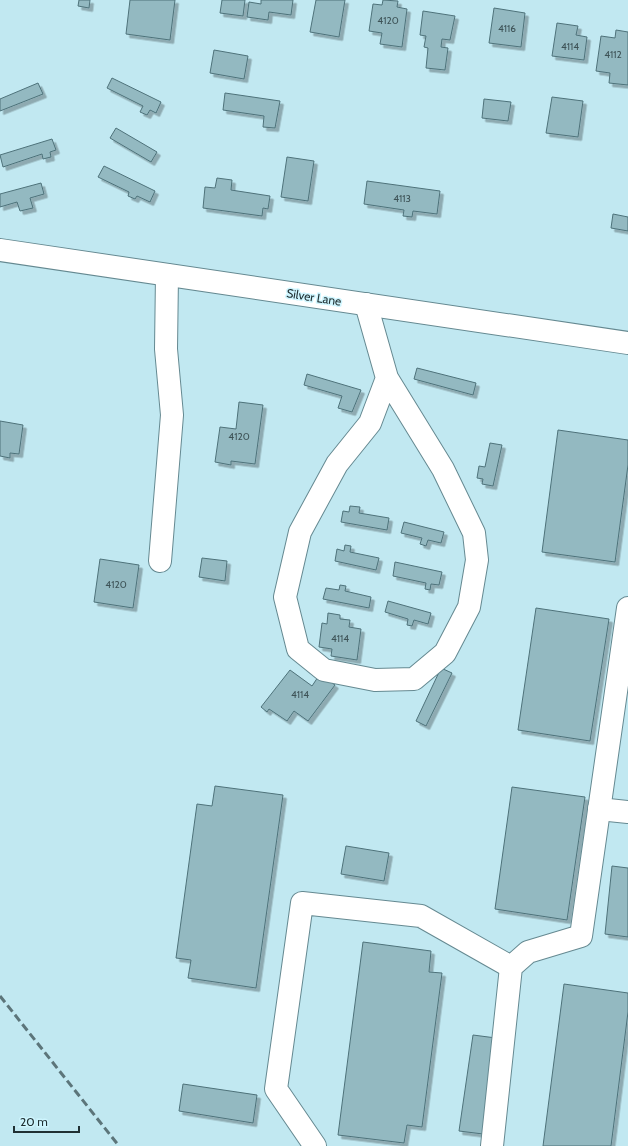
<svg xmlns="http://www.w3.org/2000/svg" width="628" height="1146" font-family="Cabin,sans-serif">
  <defs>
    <filter id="shadow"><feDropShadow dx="3.5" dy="3.5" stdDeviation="0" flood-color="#0004"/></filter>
  </defs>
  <rect width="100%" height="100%" fill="#c1e8f1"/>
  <!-- building -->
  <g fill="#93b9c1" stroke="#4e727a" filter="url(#shadow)">
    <polygon points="79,0 90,0 89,8 78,6"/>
    <polygon points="130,0 175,0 170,40 126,34"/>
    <polygon points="222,0 245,0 243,16 220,13"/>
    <polygon points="261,0 293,0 291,15 269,12 268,20 247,17 249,2 261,4"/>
    <polygon points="316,0 345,0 339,37 310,32"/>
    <polygon points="383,0 398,1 397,7 407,9 402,47 380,44 382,33 369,31 373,4 382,5"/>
    <polygon points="494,8 525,13 521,47 489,43"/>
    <polygon points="423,11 455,16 450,40 442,39 441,47 448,48 445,70 426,68 428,48 424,47 426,36 420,35"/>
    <polygon points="557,23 578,26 576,35 587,37 584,60 552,56"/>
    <polygon points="616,30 628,32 628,85 609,83 610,73 596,71 601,36 615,38"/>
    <polygon points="214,50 248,56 244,79 210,73"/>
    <polygon points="112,78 161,102 156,113 150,110 147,115 140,112 143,106 107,88"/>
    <polygon points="38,83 43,94 0,111 0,99"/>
    <polygon points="225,93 280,101 275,128 263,127 264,116 223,110"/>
    <polygon points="552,97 583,101 578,137 546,133"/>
    <polygon points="484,99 511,102 508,121 482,118"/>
    <polygon points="116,128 157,152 151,162 110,138"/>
    <polygon points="52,139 56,150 50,152 51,157 43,159 42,154 3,167 0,155"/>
    <polygon points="287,157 314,161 308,201 281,197"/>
    <polygon points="104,166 155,191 150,202 137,196 135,199 128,196 129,192 98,177"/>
    <polygon points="217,178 232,180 231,190 270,196 268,209 263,208 262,216 203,208 205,187 215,188"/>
    <polygon points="367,181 440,191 437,214 413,211 412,217 403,216 404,210 364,204"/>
    <polygon points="41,183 44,194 30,198 33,208 20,211 17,202 0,207 0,194"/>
    <polygon points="613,214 628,217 628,231 611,228"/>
    <polygon points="417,368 476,383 473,395 414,379"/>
    <polygon points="307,374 361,390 352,412 338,408 342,396 304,385"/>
    <polygon points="239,402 263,405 255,464 231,461 231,465 215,462 220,427 236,429"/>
    <polygon points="0,421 23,425 19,454 10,453 10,458 0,456"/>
    <polygon points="558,430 628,440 628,465 615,562 542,552"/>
    <polygon points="490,443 502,445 493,486 482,484 483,479 477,478 479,466 485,467"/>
    <polygon points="350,506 360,507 359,513 389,518 387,530 341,522 343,511 349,512"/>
    <polygon points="404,522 444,532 441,543 428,540 426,546 420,544 422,538 401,533"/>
    <polygon points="345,545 351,546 350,552 379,558 376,570 335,561 337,549 344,551"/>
    <polygon points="202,558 227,561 225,581 199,577"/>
    <polygon points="100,559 139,565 133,608 94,602"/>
    <polygon points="395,562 442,572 439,585 431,584 430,590 425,589 426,583 393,576"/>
    <polygon points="340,585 346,586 345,591 371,597 369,608 323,599 326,588 339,590"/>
    <polygon points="388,601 431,613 428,624 414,620 412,626 407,625 408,619 385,612"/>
    <polygon points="536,608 609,619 590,741 518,730"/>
    <polygon points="328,613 340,615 340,619 350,620 349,627 361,629 357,660 331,656 332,649 319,647 322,623 327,624"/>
    <polygon points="441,668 452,673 426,726 416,721"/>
    <polygon points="290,670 312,686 320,674 335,685 308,721 294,711 287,721 269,709 267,712 261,707"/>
    <polygon points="215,786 283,795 256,988 188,978 191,960 176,958 197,804 212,806"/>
    <polygon points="512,787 585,797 567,920 495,909"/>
    <polygon points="346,846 389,853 384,881 341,874"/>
    <polygon points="612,866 628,868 628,937 605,934"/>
    <polygon points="363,942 431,951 429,972 442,973 422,1127 407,1125 404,1143 338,1135"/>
    <polygon points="564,984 628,993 628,1012 611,1146 543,1146"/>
    <polygon points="473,1035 496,1038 483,1134 459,1131"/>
    <polygon points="183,1084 257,1095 253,1123 179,1111"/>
  </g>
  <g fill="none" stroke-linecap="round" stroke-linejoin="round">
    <defs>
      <g id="minor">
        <polyline points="0,250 628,343"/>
        <polyline points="366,304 387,378 370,423 337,464 300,532 285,597 298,649 324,670 375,680 414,679 445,653 469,607 477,560 474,533 443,469 387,378"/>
        <polyline points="160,561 172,415 166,349 167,275"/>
        <polyline points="599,809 628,812"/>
        <polyline points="315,1146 276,1089 302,903 421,916 511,967"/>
        <polyline points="492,1146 511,967 528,952 581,936 628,608"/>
      </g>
    </defs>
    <!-- minor casing -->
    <use href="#minor" stroke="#658991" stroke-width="24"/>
    <!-- minor -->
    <use href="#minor" stroke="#fff" stroke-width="22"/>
    <!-- rail -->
    <polyline stroke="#5c757a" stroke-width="3" stroke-dasharray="8 4" stroke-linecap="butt" points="0,996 119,1146"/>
  </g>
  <g text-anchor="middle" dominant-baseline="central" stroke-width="3" stroke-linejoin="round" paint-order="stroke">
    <!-- number labels -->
    <g font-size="10" fill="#3d5256">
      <text x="388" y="20">4120</text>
      <text x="507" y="28">4116</text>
      <text x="570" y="46">4114</text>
      <text x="613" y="54">4112</text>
      <text x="402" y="198">4113</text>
      <text x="239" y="436">4120</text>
      <text x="116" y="584">4120</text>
      <text x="340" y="638">4114</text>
      <text x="300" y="694">4114</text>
    </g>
    <!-- street labels -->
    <g font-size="12" fill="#203033" stroke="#cef5fe">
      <text transform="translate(314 297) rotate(9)">Silver Lane</text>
    </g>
  </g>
  <!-- scale -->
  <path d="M14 1126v6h65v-6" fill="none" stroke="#203033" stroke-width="2"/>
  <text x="20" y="1126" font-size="12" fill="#203033" stroke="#cef5fe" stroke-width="3" paint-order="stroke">20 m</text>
</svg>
